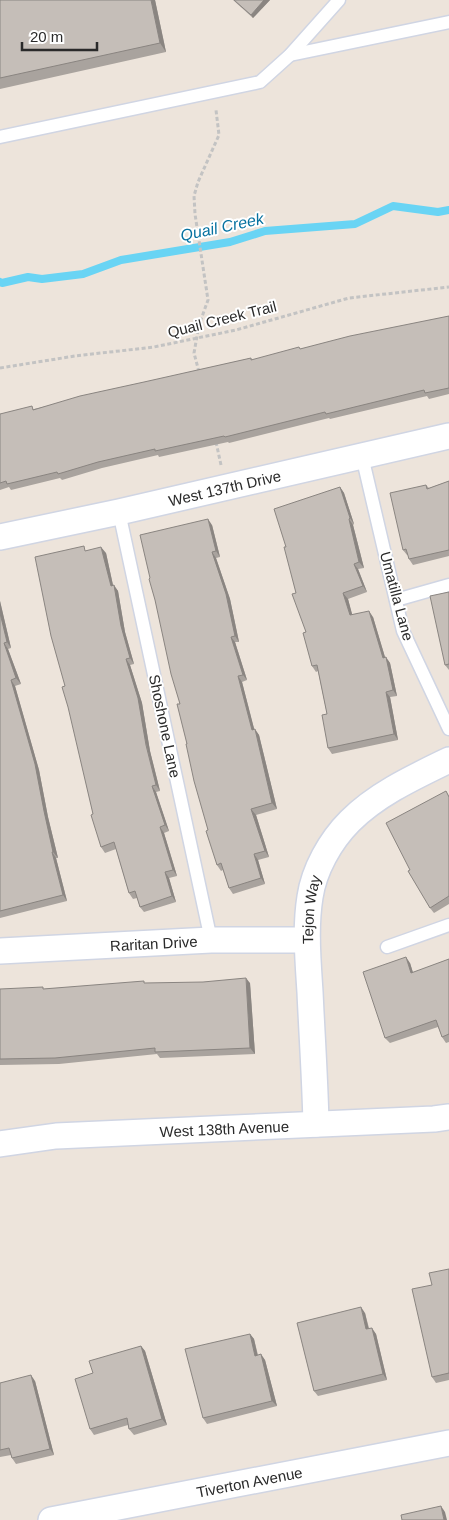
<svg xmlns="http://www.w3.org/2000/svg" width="449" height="1520" font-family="Helvetica,sans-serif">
  <rect width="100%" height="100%" fill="#ede4db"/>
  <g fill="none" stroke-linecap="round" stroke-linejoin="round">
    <!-- stream -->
    <polyline stroke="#69d4f4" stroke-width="8" points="0,282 2,283 28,277 42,279 83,274 121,260 230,242 265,231 355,224 393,206 438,212 449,210"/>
    <defs>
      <g id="lane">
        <polyline points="290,55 449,22"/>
        <polyline points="0,137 260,82 290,55 339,0"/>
        <polyline points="362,456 403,631 449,729"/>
        <polyline points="119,512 211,940"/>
        <polyline points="396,600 449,585"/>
        <polyline points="387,947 449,925"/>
      </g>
      <g id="street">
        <path id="s1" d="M0 537 119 512 449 436"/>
        <path id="s2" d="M0 951 211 940H307"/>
        <path id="s3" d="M316 1124C315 1080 312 1036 310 992 308 961 305 928 310 897 314 870 330 841 350 821 377 794 414 777 449 760"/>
        <path id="s4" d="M0 1144 56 1136 434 1119 449 1117"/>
        <path id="s5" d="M51 1520 449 1443"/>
      </g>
    </defs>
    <!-- lane casing -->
    <use href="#lane" stroke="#d0d5e3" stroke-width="15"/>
    <!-- street casing -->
    <use href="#street" stroke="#d0d5e3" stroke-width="28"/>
    <!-- path -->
    <g stroke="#c3c3c3" stroke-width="3" stroke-dasharray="4 2.5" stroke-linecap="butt">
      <polyline points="0,368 75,356 154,347 236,330 349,298 449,287"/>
      <polyline points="199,372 194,353 199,325 208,300 195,214 194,196 198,182 219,135 216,110"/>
      <polyline points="216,442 221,465"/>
    </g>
    <!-- lane -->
    <use href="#lane" stroke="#fff" stroke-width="12"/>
    <!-- street -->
    <use href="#street" stroke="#fff" stroke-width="25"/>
  </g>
  <!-- wall -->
  <g fill="#a9a39e">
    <polygon points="0,0 155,0 166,52 0,89"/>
    <polygon points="233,0 270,0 253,18"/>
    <polygon points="449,316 449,394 429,399 427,396 330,419 329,418 229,443 228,442 159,457 158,455 102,468 62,480 60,478 11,490 9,487 0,490 0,414 34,409 251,358 252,360"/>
    <polygon points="449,481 449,556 413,565 409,559 408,555 407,555 403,550 426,485 429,488"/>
    <polygon points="340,487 344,493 354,524 353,525 364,568 358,569 367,592 348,599 352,615 373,617 385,657 390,663 397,696 390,697 398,740 332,754 328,748 327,714 318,671 316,672 312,666 306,632 296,593 286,547"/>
    <polygon points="212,525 220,557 216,558 230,599 239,642 235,642 247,680 242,682 254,729 259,735 277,809 256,815 269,857 258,860 265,884 233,894 229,888 223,870 221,871 217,865 187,744 180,704 150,578"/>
    <polygon points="87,550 106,553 113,585 118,591 125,632 134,664 130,665 142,703 150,751 160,791 156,792 169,831 164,833 177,876 169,878 176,902 144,912 140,907 137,898 133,899 129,893 116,849 105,853 101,847 93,814 65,686"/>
    <polygon points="449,592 449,670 445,665"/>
    <polygon points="0,601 11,648 8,649 21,684 15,686 39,770 48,817 58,858 56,858 67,901 0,918"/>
    <polygon points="446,791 449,796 449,904 434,913 430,908 410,870"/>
    <polygon points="449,959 449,1042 446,1043 442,1037 438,1027 390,1043 385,1038 410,963 413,973"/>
    <polygon points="145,983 250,983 255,1054 160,1058 157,1054 59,1064 0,1065 0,989 44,989"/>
    <polygon points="449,1269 449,1380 436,1383 432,1377 432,1285"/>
    <polygon points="365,1313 369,1328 376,1334 387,1380 318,1396 314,1391"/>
    <polygon points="250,1334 254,1339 258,1355 265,1360 277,1406 207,1424 203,1418"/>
    <polygon points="141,1346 145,1351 167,1425 134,1435 129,1429 128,1425 94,1435 90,1429 93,1373"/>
    <polygon points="35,1381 54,1455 16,1464 12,1458 11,1455 0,1457 0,1383"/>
  </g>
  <!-- shaded-wall -->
  <g fill="#8a8581">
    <polygon points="151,0 155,0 166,52 160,43"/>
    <polygon points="264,0 270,0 253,18 251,15"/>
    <polygon points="340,487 344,493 354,524 350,518"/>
    <polygon points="208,519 212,525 220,557 216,551"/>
    <polygon points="349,519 353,525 364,568 359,562"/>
    <polygon points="101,547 106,553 114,590 114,585 118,591 125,632 134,664 130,658 121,626"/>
    <polygon points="212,552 216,558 230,599 239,642 235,636"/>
    <polygon points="354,564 358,569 367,592 363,586"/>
    <polygon points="343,593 348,599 354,621 350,615"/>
    <polygon points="0,601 11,648 7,642 0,613"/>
    <polygon points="369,611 373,617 387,664 383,658"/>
    <polygon points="231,637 235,642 247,680 243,675"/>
    <polygon points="4,643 8,649 21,684 16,678"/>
    <polygon points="386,657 390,663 397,696 393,690"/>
    <polygon points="126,659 130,665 142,703 150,751 160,791 156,785"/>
    <polygon points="238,676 242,682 256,736 252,730"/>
    <polygon points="11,680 15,686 39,770 48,817 58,858 53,852"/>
    <polygon points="386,692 390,697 398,740 394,734"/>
    <polygon points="255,729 259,735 277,809 272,803"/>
    <polygon points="152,786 156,792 169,831 165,825"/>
    <polygon points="251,809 256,815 269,857 265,851"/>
    <polygon points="160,827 164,833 177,876 173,870"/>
    <polygon points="52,852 56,858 67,901 63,895"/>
    <polygon points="254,854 258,860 265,884 261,878"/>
    <polygon points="165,872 169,878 176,902 172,896"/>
    <polygon points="406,957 410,963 415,979 411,973"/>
    <polygon points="246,978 250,983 255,1054 250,1048"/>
    <polygon points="361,1307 365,1313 370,1335 366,1329"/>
    <polygon points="372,1328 376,1334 387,1380 383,1374"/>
    <polygon points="250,1334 254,1339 259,1362 255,1356"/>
    <polygon points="141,1346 145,1351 167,1425 162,1419"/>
    <polygon points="261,1354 265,1360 277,1406 272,1401"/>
    <polygon points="31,1375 35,1381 54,1455 50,1449"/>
    <polygon points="441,1506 445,1512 447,1520 444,1520"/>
  </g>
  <!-- building -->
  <g fill="#c5beb8" stroke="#8a8581">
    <polygon points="0,0 151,0 160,43 0,78"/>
    <polygon points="234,0 264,0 251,15"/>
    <polygon points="449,316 449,388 425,393 424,390 326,414 325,412 225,437 224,436 155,451 155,449 98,462 58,474 57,472 7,484 6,481 0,483 0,414 32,406 33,410 80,396 144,382 251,358 251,360 299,347 300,349 350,336"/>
    <polygon points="449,481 449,550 409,559 406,549 403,550 390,493 426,485 427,489"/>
    <polygon points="340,487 350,518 349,519 359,562 354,564 363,586 343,593 350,615 369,611 383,658 386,657 393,690 386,692 394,734 328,748 322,715 327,714 317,665 312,666 303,633 306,632 292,594 296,593 284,547 286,547 274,509"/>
    <polygon points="208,519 216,551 212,552 226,594 235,636 231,637 243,675 238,676 252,730 255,729 272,803 251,809 265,851 254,854 261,878 229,888 221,863 217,865 206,831 208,830 194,781 186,744 187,744 177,704 180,704 171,674 155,600 149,579 150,578 140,535"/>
    <polygon points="84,546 85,551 101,547 111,586 114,585 121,626 130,658 126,659 138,698 146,745 156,785 152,786 165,825 160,827 173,870 165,872 172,896 140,907 135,891 129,893 114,842 101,847 91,815 93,814 68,707 62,687 65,686 51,636 35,557"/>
    <polygon points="449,592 449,664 445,665 430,596"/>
    <polygon points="0,613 7,642 4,643 16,678 11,680 35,764 44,811 53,852 52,852 63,895 0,911"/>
    <polygon points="446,791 449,797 449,896 430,908 408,871 410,870 386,823"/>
    <polygon points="406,957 411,973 449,959 449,1034 442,1037 436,1020 385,1038 363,972"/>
    <polygon points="246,978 250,1048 155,1052 155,1048 55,1058 0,1059 0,989 43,987 43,989 144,981 144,983 203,982"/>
    <polygon points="449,1269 449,1373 432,1377 412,1289 432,1285 429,1273"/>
    <polygon points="361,1307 366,1329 372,1328 383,1374 314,1391 297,1323"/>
    <polygon points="250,1334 255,1356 261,1354 272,1401 203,1418 185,1349"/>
    <polygon points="141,1346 162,1419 129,1429 127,1418 90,1429 75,1379 93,1373 89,1361"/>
    <polygon points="31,1375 50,1449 12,1458 9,1448 0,1450 0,1383"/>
    <polygon points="441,1506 444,1520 402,1520 401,1515"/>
  </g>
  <g text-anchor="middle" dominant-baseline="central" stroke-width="4" stroke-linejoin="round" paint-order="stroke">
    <!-- street labels -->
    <g font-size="15" fill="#2a2a2a" stroke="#fff">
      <text transform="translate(222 319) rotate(-14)">Quail Creek Trail</text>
      <text stroke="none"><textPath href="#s1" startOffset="230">West 137th Drive</textPath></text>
      <text transform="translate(397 596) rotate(75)">Umatilla Lane</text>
      <text transform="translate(165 726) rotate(78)">Shoshone Lane</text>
      <text stroke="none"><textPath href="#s3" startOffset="215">Tejon Way</textPath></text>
      <text stroke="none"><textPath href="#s2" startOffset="154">Raritan Drive</textPath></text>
      <text stroke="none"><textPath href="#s4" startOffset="225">West 138th Avenue</textPath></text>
      <text stroke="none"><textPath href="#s5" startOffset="202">Tiverton Avenue</textPath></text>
    </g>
    <!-- water labels -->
    <g font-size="16" font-style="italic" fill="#0772a0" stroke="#fff">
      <text transform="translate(222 227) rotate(-12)">Quail Creek</text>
    </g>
  </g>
  <!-- scale -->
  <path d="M22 42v8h75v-8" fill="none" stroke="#2a2a2a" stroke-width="2.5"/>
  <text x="30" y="42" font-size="15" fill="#2a2a2a" stroke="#ffffff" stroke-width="4" paint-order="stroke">20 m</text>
</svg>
